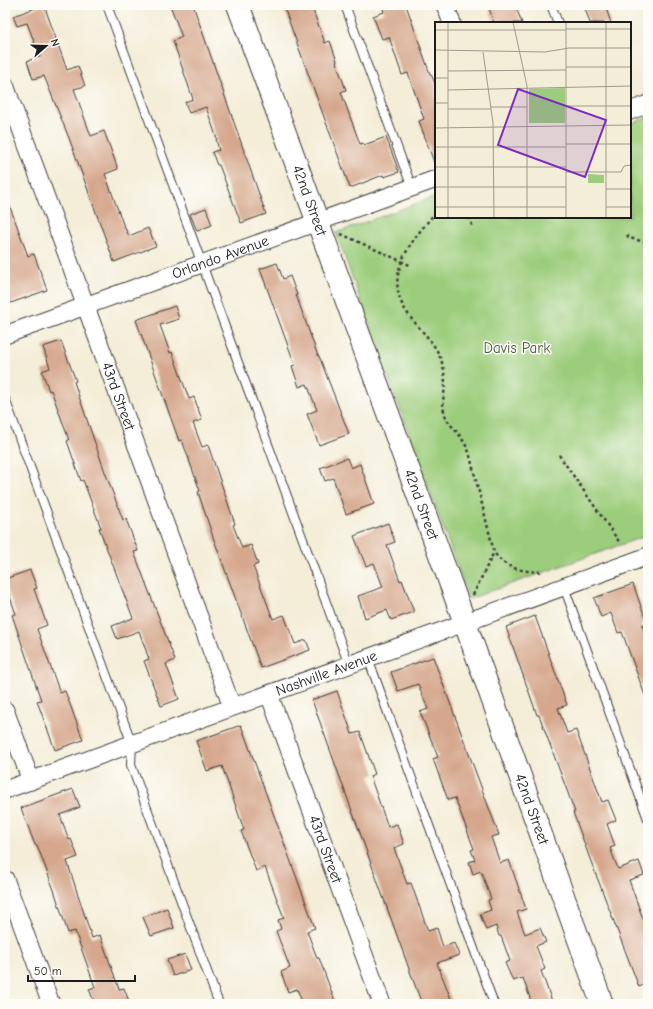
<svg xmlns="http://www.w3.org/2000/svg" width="653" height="1009" font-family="'Comic Neue',sans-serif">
  <rect width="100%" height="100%" fill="#fdfcf7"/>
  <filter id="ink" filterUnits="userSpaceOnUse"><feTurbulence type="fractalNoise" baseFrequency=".025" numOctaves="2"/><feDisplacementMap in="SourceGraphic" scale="8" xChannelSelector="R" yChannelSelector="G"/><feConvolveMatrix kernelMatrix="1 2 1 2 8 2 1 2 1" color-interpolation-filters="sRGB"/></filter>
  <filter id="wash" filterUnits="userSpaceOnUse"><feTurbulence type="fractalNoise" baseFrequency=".012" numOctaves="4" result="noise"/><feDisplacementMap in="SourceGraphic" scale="16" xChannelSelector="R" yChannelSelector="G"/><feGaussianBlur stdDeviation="0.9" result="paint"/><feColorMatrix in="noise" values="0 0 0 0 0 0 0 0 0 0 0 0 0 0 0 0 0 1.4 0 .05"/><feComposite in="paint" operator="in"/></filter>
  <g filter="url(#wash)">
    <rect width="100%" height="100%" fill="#f4edd8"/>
    <!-- green -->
    <polygon fill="#9ccd7c" stroke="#5c744c" points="648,117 648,535 469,599 336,233 436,196 436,217 630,217 630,124"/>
    <g id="blocks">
      <!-- building -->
      <g fill="#d6a78d">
        <polygon points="44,5 67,70 78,66 85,86 74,89 91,136 104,131 118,169 105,174 123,224 129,236 148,228 156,246 114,262 69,138 44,76 33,79 27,61 40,57 27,23 17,26 13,16"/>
        <polygon points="170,5 193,5 266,214 241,223 219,165 217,165 212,152 219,150 216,139 217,139 206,107 189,113 185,102 193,99 173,41 182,37"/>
        <polygon points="283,5 311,5 325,43 330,41 337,61 336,62 346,90 341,92 360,144 363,143 364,145 386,137 399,172 384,177 383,175 350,188"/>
        <polygon points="382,5 406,5 430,74 431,74 436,86 436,164 435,165 419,121 424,119 408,73 402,75 389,37 382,39 373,16 384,12"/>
        <polygon points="488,5 515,5 522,23 494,23"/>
        <polygon points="584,5 605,5 611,23 590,23"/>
        <polygon points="5,196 6,196 28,256 34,254 47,290 8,304 5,294"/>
        <polygon points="206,208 212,225 197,231 190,214"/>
        <polygon points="277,263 283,279 290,276 297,295 296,295 318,356 319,356 349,434 319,445 307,414 317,410 307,384 299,387 292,366 295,365 260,269"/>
        <polygon points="175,306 179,319 160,325 170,353 172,352 189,399 194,397 202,420 193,423 202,447 208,445 235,524 233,525 242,548 251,545 258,564 253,566 273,619 284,615 295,644 306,640 310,650 261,668 213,537 198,492 200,491 182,440 179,441 136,320"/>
        <polygon points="61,341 76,381 74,382 105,472 123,520 126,519 138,551 134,552 175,660 166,664 179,699 161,706 144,661 149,659 139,631 117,639 112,626 133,618 99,528 101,528 83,480 81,481 67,441 69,440 51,390 49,391 42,371 50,368 43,347"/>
        <polygon points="347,458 351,468 360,464 374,504 346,514 333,478 325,481 320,468"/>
        <polygon points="388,523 395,542 387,545 400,581 402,580 414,612 391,620 387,610 365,618 358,596 383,587 374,563 366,566 354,536"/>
        <polygon points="30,570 37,588 34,589 47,625 37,629 60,693 65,691 83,740 55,750 37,701 41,700 12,615 16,614 5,583 5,579"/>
        <polygon points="633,584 647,623 642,625 648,642 648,700 647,701 622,632 618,633 611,613 601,617 594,598"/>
        <polygon points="535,616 567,705 558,708 567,733 576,730 602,802 608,800 616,820 607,824 615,846 610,848 618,869 639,861 644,875 629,880 648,933 648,983 639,987 590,859 573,812 575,812 539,715 537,715 506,627"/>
        <polygon points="433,657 499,835 491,837 500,863 509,860 526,909 517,912 525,934 540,928 546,942 536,946 545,969 541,971 553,1004 532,1004 523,978 513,981 505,963 510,961 501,936 499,936 496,926 486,930 480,914 491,910 488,900 491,899 481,871 473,874 469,862 475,860 471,850 474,849 455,798 448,800 433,759 438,757 420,712 428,709 418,684 398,691 391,672"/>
        <polygon points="337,691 352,734 360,732 375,774 370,776 388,827 397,824 404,844 394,848 407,884 411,883 428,931 437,928 443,947 454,943 459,955 437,963 453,1004 422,1004 412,977 312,700"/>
        <polygon points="241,725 315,928 307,931 317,958 319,958 336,1004 303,1004 297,989 288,992 281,972 290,968 276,931 281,929 278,920 284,918 265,867 256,871 241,831 244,830 222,766 207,771 196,741"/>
        <polygon points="73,789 80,807 60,815 69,840 71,839 78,857 67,861 92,938 100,935 119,989 124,988 130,1004 95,1004 89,989 95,987 75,931 68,933 54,890 37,845 35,845 21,808"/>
        <polygon points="167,908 174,928 151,936 143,917"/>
        <polygon points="185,954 191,970 173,976 167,960"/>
      </g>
    </g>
  </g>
  <g filter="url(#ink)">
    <use href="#blocks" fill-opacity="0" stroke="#3c3b38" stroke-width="1"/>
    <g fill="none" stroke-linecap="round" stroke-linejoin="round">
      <defs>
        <g id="lane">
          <polyline points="107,5 349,665"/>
          <polyline points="345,5 412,188"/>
          <polyline points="551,5 558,23"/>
          <polyline points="5,399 132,744 131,765 219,1004"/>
          <polyline points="564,587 648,819"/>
          <polyline points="368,658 494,1004"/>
        </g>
        <g id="street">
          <polyline points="445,5 452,23"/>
          <path id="s1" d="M5 85 232 707"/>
          <polyline points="630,111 648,104"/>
          <path id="s2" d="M5 335 436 179"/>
          <path id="s3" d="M269 694 382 1004"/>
          <polyline points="5,710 31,781"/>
          <path id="s4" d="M5 790 648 556"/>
          <polyline points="5,879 51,1004"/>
        </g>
        <g id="secondary">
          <path id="s5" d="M238 5 465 623 602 1004"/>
        </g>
      </defs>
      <!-- lane casing -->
      <use href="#lane" stroke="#3c3b38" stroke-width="10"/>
      <!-- street casing -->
      <use href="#street" stroke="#3c3b38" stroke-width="19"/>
      <!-- secondary casing -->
      <use href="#secondary" stroke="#3c3b38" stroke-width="24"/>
      <!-- path -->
      <g stroke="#3c3b38" stroke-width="2.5" stroke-dasharray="3 3" stroke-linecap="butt">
        <path d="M436 212C413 239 382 274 406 311 417 328 432 338 440 357 444 367 445 377 445 387 444 395 442 403 444 411 446 423 456 429 462 439 465 443 467 448 469 452L494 552C505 570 523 571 542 572"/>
        <polyline points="469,217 473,228"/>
        <polyline points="341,234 412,266"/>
        <polyline points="627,235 629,238 645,242 648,250"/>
        <polyline points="559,455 620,543"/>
        <polyline points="473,595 494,552"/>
      </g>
      <!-- lane -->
      <use href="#lane" stroke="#fff" stroke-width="8"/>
      <!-- street -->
      <use href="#street" stroke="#fff" stroke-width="17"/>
      <!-- secondary -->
      <use href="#secondary" stroke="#fff" stroke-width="22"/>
    </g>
  </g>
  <g text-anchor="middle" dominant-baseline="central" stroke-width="3" stroke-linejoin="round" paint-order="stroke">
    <!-- street labels -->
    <g font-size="15" fill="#1c1c1c" stroke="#fdfcf7">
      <text stroke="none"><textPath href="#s5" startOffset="208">42nd Street</textPath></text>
      <text stroke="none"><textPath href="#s2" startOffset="229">Orlando Avenue</textPath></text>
      <text stroke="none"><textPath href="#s1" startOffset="331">43rd Street</textPath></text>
      <text stroke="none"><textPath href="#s5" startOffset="532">42nd Street</textPath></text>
      <text stroke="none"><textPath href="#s4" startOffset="342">Nashville Avenue</textPath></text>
      <text stroke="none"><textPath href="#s5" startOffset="856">42nd Street</textPath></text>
      <text stroke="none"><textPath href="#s3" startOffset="165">43rd Street</textPath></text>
    </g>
    <!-- park labels -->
    <g font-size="15" fill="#495a3e" stroke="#fdfcf7">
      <text x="517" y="348">Davis Park</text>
    </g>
  </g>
  <!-- overview -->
  <g transform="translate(435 22)">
    <rect width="196" height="196" fill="#f4edd8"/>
    <path d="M130 66V101H94V67ZM153 152 169 153V161H153Z" fill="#9ccd7c"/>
    <path fill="none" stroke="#9e998d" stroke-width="1" d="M13 0V196M78 0 92 64V196M131 0V196M131 7H196M0 8H131M0 28 110 30 134 26H196M48 30 58 101 59 196M131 45H196M13 49 131 48M0 56H13M13 68 196 64M0 81H13M131 84H196M56 85H92M13 87H56M0 106 196 103M131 122H196M0 125H131M0 145H131M131 150H186L189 144 196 143M0 165H131M171 167H196M0 185H131M171 185H196M171 196V0"/>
    <path fill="#7b2cbf" fill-opacity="0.15" stroke="#7b2cbf" stroke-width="2" d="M83 67 171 98 150 155 63 123Z"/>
    <rect width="196" height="196" fill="none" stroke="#1c1c1c" stroke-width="2"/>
  </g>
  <!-- margin -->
  <rect width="653" height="1009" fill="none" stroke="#fdfcf7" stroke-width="20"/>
  <!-- north arrow -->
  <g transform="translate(46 46) rotate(70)" stroke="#fdfcf7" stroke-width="3" paint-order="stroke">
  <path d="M0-3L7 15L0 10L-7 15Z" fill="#1c1c1c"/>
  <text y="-6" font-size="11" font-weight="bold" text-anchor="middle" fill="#1c1c1c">N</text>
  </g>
  <!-- scale -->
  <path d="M28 975v6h107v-6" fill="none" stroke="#1c1c1c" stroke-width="2"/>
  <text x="34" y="975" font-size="12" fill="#1c1c1c" stroke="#fdfcf7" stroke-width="3" paint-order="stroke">50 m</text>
</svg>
